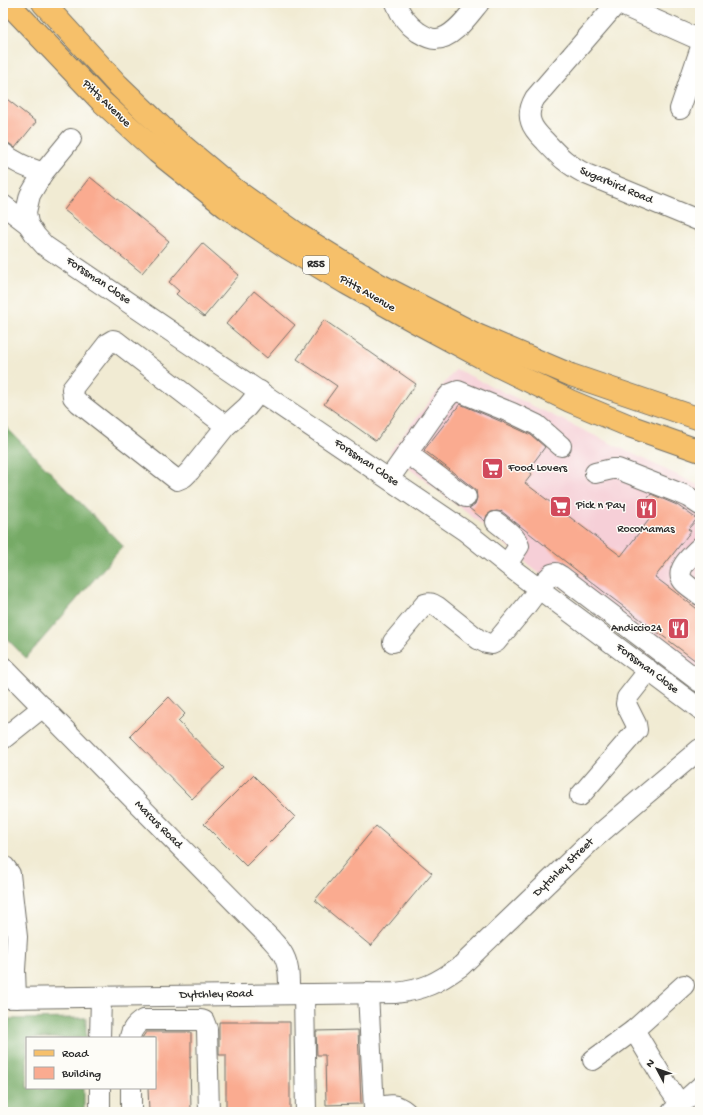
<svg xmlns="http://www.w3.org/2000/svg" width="703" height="1115" font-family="'Gochi Hand',sans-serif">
  <rect width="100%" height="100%" fill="#fdfcf7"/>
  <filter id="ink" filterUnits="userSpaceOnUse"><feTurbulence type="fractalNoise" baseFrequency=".025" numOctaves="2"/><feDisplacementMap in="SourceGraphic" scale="8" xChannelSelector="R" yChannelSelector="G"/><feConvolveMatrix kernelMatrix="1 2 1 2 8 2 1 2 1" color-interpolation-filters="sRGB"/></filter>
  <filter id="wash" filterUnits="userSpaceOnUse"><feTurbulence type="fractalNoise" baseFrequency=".012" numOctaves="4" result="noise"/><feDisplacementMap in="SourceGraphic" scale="16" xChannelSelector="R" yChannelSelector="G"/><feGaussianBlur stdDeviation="0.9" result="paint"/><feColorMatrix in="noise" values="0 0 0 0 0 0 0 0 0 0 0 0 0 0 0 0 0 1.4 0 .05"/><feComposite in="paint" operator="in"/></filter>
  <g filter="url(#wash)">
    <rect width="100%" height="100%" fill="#f1ebd3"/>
    <!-- built -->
    <polygon fill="#f6cfd7" points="456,369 700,486 700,695 561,587 537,572 484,526 389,453 412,423"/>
    <!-- forest -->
    <g fill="#76aa66" stroke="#506a48">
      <polygon points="3,424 123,546 26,658 3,635"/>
      <polygon points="86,1018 86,1038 27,1038 27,1088 84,1088 84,1112 3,1112 3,1019"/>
    </g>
    <g id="blocks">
      <!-- building -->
      <g fill="#faab90">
        <polygon points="3,96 36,122 15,148 10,144 3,142"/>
        <polygon points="90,177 169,241 142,273 64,210"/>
        <polygon points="202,243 239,275 204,317 176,294 179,291 169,282"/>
        <polygon points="254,291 295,325 267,358 226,324"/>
        <polygon points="324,320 416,384 376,441 324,404 337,386 297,359"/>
        <polygon points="460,404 507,424 531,435 545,447 528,470 532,474 525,483 621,556 655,512 643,505 651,494 677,505 697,519 688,529 691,531 655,577 700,611 700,664 608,595 501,511 501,512 497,511 491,512 487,515 485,521 469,508 471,507 475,504 477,498 476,490 424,450"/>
        <polygon points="169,697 185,714 178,721 224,768 192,799 130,736"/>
        <polygon points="253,775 295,817 246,866 204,824"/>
        <polygon points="376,826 432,873 371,946 315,900"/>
        <polygon points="219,1022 290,1022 290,1112 226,1112 226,1055 219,1055"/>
        <polygon points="358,1030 361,1104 326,1105 325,1055 317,1055 316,1031"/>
        <polygon points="146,1032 191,1032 191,1057 190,1057 191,1112 149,1112 148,1088 155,1088 155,1038 142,1038"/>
      </g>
    </g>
  </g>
  <g filter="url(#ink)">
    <use href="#blocks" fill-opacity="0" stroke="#706e66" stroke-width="1"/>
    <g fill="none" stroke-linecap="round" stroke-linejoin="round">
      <defs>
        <g id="minor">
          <path d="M396 3C400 14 408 25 418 32 423 35 429 39 435 39 452 40 469 15 479 3"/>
          <path d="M617 3 535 98C531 105 528 114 531 122 533 129 539 135 544 140 559 156 566 164 586 174L700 221"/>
          <polyline points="617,3 700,40"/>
          <polyline points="680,109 700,50"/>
          <path d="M3 153C15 163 28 168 43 173L71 139"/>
          <polyline points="3,205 28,224 36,236 45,246 465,531 515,571 700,709"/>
          <polyline points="28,224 26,212 30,195 43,173"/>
          <polyline points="226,426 190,471 184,477 177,480 79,403 73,397 72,389 108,343 113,340 116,341 226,426 247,407 260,391"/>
          <polyline points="407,453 466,497"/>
          <polyline points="595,473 612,469 618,469 679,493 688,497 700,505"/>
          <polyline points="389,479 444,401 450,394 458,391 512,413 537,425 561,446"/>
          <path d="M496 522C504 528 516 536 519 546L507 564"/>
          <path d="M700 547C693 554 674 570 683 581 687 586 695 590 700 595"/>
          <path d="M393 642 425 604C431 602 433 604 438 607L478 639 486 643 492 644 496 642 526 606 544 582 552 574 556 573 561 576 700 682"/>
          <path d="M3 667 271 939C274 943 278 946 281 951 290 964 289 979 289 994"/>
          <polyline points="3,739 43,707"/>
          <polyline points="580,796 637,730 636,724 626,704 627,698 649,670"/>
          <polyline points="3,867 5,867 10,874 17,937 15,970 16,998"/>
          <path d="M368 993 374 1109C388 1105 394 1102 406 1112"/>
          <polyline points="304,994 306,1112"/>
          <path d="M3 998 395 993C424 990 437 983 461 966L590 842 638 801 700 749"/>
          <polyline points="634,1030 667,1085 680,1104"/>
          <polyline points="100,1038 101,997"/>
          <path d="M130 1038C131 1030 136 1024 143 1020H201L204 1021 207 1029 209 1112"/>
          <polyline points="593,1060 634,1030 684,985"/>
          <polyline points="131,1088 131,1112"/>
          <polyline points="100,1112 100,1088"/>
          <polyline points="672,1112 700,1087"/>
        </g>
        <g id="major">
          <polyline points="8,3 101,101 157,152 226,207 288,248 346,283 414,321 498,366 570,401 632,427 700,451"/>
          <polyline points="43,3 118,85 170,135 234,189 299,235 378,284 477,335 571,375 700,419"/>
        </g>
      </defs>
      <!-- minor casing -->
      <use href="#minor" stroke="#706e66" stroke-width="22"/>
      <!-- major casing -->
      <use href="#major" stroke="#706e66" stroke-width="24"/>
      <!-- minor -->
      <use href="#minor" stroke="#fff" stroke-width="20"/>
      <!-- major -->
      <use href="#major" stroke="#f6c06b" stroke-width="22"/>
    </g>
  </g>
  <!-- icons -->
  <defs>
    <symbol id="supermarket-square" viewBox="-11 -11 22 22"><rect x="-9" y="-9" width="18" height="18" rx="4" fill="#d1495b" stroke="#fdfcf7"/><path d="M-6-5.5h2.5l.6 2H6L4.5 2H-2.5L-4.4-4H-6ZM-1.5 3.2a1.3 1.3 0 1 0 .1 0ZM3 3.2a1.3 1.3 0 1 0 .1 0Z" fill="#fff"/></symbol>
    <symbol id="restaurant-square" viewBox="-11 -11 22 22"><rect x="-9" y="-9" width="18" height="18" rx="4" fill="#d1495b" stroke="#fdfcf7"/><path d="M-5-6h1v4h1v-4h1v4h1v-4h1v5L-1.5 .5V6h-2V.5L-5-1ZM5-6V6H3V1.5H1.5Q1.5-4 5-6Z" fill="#fff"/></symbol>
  </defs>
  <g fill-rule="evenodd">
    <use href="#supermarket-square" x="480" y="456" width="25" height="25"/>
    <use href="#supermarket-square" x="548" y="494" width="25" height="25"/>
    <use href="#restaurant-square" x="634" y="496" width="25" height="25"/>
    <use href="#restaurant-square" x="666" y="616" width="25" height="25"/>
  </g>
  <g text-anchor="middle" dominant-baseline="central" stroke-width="3" stroke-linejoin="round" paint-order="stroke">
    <!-- shield labels -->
    <rect fill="#fdfcf7" stroke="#6a6a68" stroke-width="1" x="303" y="256" width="26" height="18" rx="3"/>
    <g font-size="11" font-weight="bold" fill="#2b2b2b">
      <text x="316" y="265">R55</text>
    </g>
    <!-- street labels -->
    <g font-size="12" fill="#2b2b2b" stroke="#fdfcf7">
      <text transform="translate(106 104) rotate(44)">Pitts Avenue</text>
      <text transform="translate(616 186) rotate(23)">Sugarbird Road</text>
      <text transform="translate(98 281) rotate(34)">Forssman Close</text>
      <text transform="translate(367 294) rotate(30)">Pitts Avenue</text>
      <text transform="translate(366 463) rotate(34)">Forssman Close</text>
      <text transform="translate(647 669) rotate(37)">Forssman Close</text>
      <text transform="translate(158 825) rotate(45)">Marcus Road</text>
      <text transform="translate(564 868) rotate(-44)">Dytchley Street</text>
      <text transform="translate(216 995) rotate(-1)">Dytchley Road</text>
    </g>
    <!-- poi labels -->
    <g font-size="12" fill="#2b2b2b" stroke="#fdfcf7" text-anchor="start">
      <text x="508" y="469">Food Lovers</text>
      <text x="576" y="506">Pick n Pay</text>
      <text x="646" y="530" text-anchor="middle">RocoMamas</text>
      <text x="662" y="629" text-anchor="end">Andiccio24</text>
    </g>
  </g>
  <!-- margin -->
  <rect width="703" height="1115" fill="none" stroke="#fdfcf7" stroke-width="16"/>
  <!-- legend -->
  <rect x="26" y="1037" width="130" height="52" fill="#fdfcf7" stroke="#a9a8a5"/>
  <rect x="34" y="1050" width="20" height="6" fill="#f6c06b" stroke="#a9a8a5"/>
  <text x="62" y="1057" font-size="12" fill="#2b2b2b">Road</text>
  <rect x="34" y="1067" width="20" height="12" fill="#faab90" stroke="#a9a8a5"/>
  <text x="62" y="1077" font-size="12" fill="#2b2b2b">Building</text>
  <!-- north arrow -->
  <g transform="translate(657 1069) rotate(311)" stroke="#fdfcf7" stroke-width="3" paint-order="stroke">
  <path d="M0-3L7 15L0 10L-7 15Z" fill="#2b2b2b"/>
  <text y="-6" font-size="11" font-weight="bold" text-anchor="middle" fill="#2b2b2b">N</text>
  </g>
</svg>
